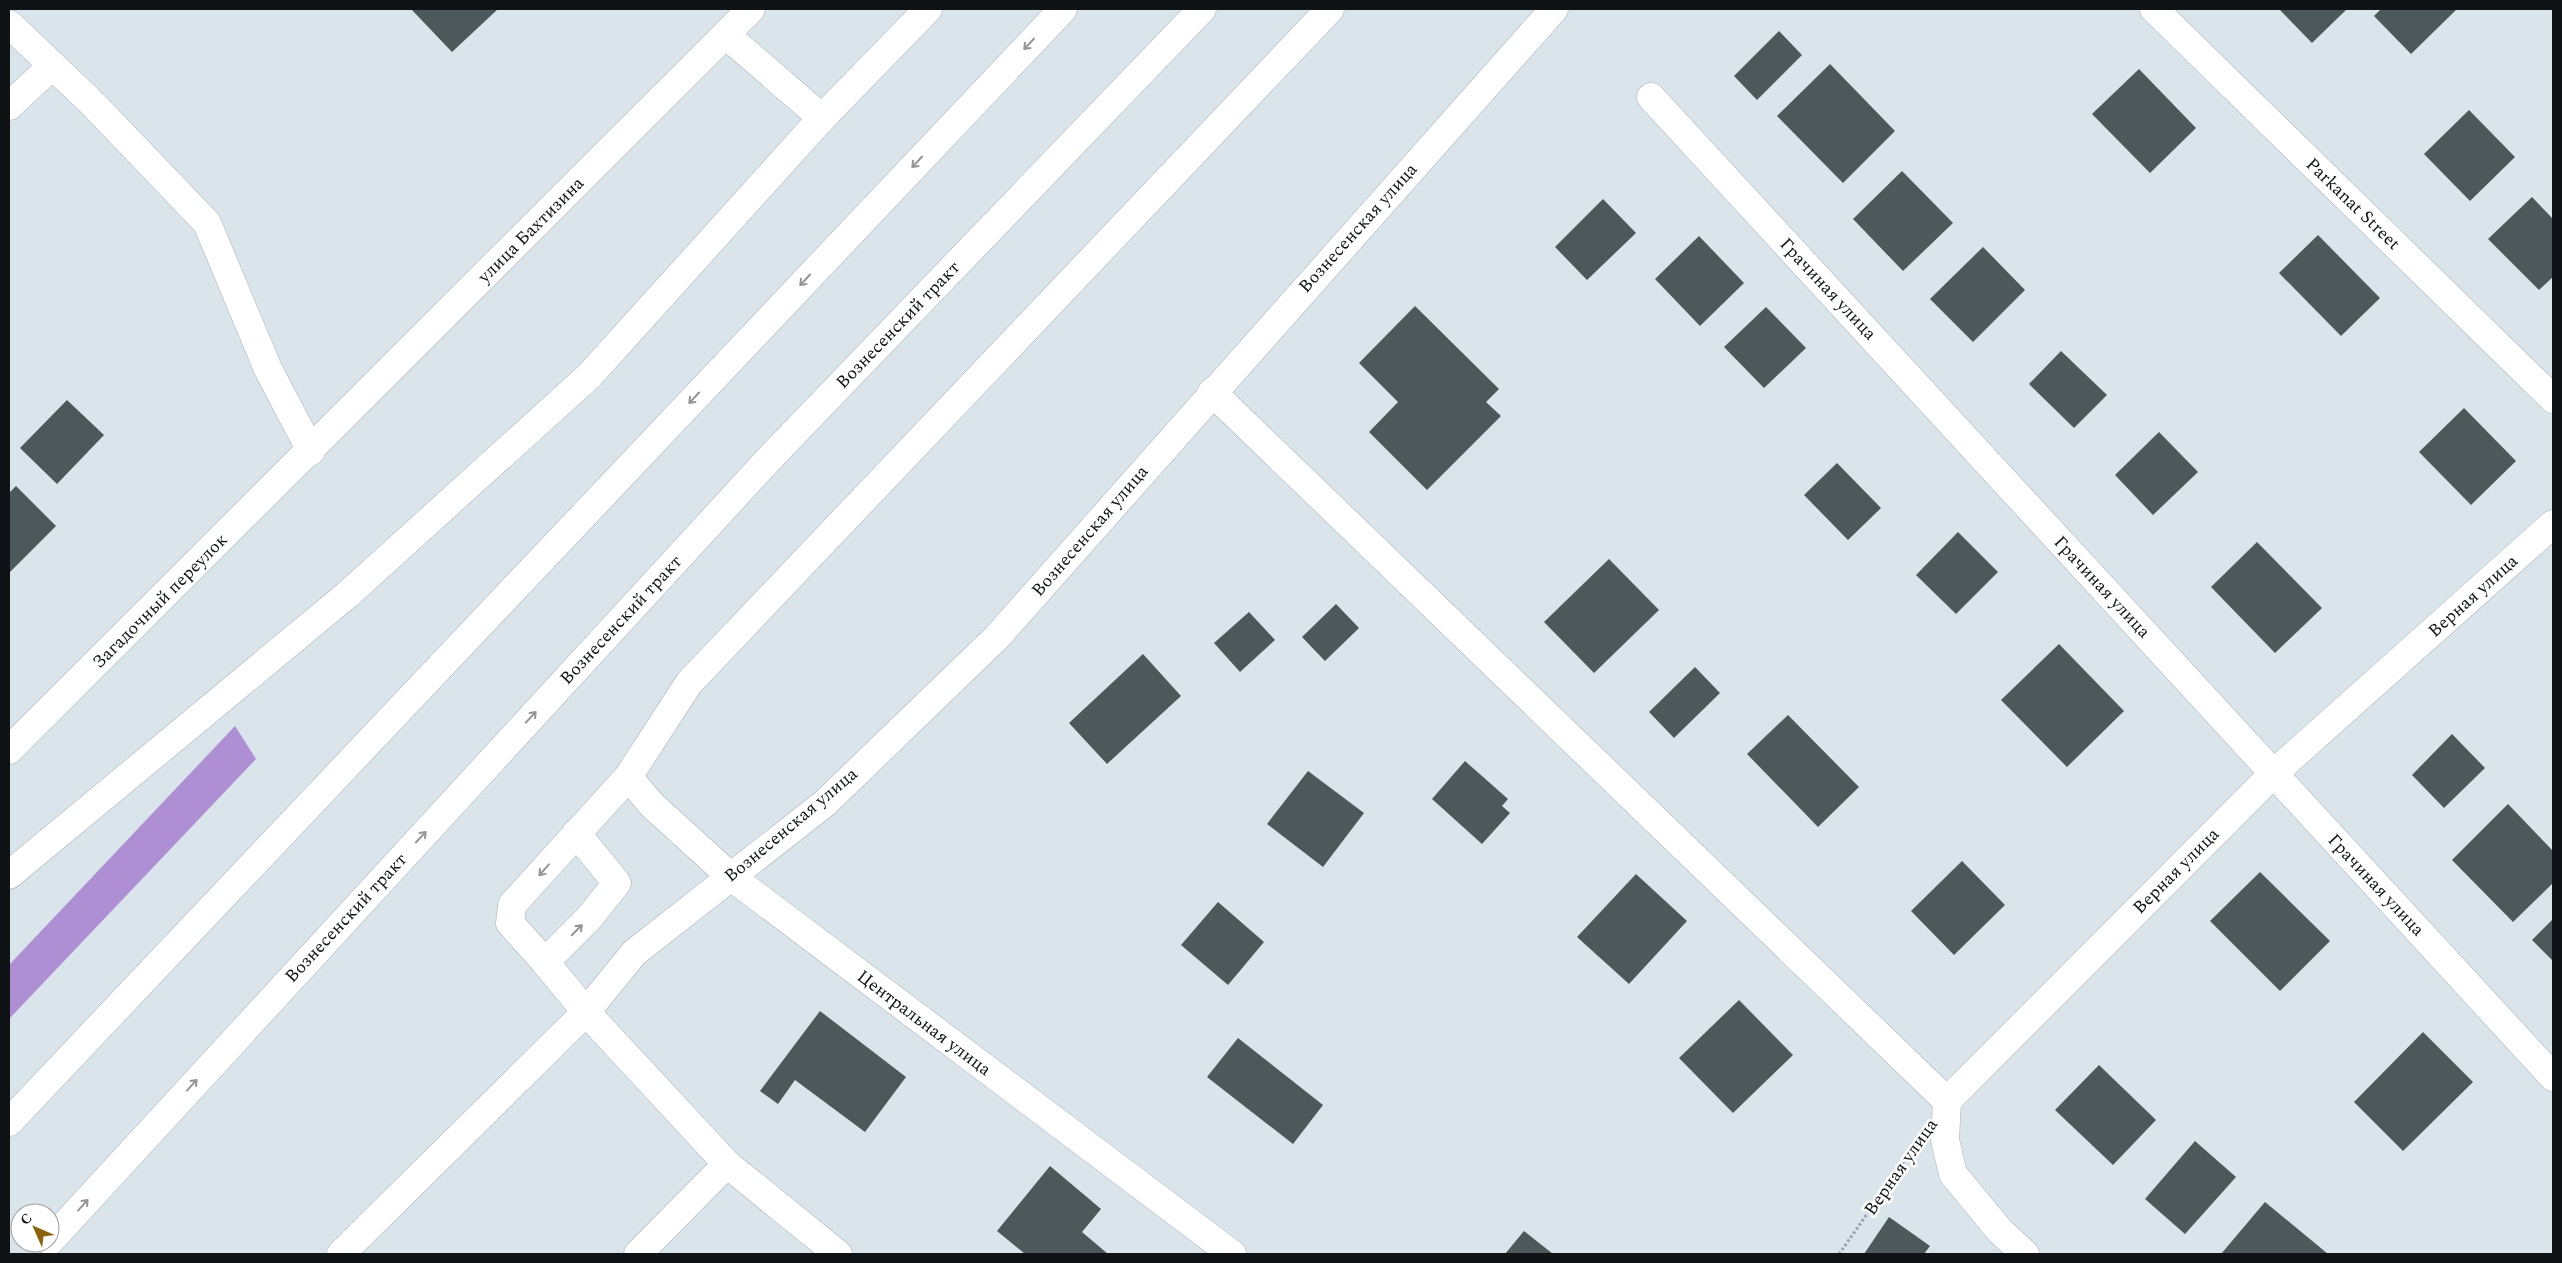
<svg xmlns="http://www.w3.org/2000/svg" width="2562" height="1263" font-family="Spectral,serif">
  <rect width="100%" height="100%" fill="#dae4eb"/>
  <!-- forest -->
  <polygon fill="#ae8fd4" points="235,726 256,759 9,1019 9,965"/>
  <!-- building -->
  <g fill="#4d585a">
    <polygon points="411,9 498,9 452,52"/>
    <polygon points="2279,9 2347,9 2312,43"/>
    <polygon points="2381,9 2457,9 2411,54 2374,16"/>
    <polygon points="1779,31 1802,55 1757,100 1734,76"/>
    <polygon points="1830,64 1895,131 1843,183 1777,116"/>
    <polygon points="2139,69 2196,128 2150,173 2092,114"/>
    <polygon points="2469,110 2515,157 2470,201 2424,154"/>
    <polygon points="1902,171 1953,223 1903,271 1853,219"/>
    <polygon points="2532,197 2553,219 2553,277 2539,290 2488,239"/>
    <polygon points="1603,199 1636,233 1587,280 1555,247"/>
    <polygon points="2318,235 2380,298 2341,336 2279,273"/>
    <polygon points="1699,236 1744,283 1700,326 1655,279"/>
    <polygon points="1983,247 2025,290 1973,342 1930,299"/>
    <polygon points="1415,306 1499,389 1486,402 1501,416 1427,490 1369,432 1398,402 1359,363"/>
    <polygon points="1766,307 1806,348 1764,388 1724,347"/>
    <polygon points="2061,351 2107,395 2074,428 2029,384"/>
    <polygon points="67,400 104,435 57,484 20,448"/>
    <polygon points="2464,408 2516,461 2471,505 2419,452"/>
    <polygon points="2159,432 2198,472 2153,515 2115,475"/>
    <polygon points="1837,463 1881,508 1848,540 1804,495"/>
    <polygon points="16,486 56,526 9,573 9,493"/>
    <polygon points="1958,532 1998,572 1956,614 1916,575"/>
    <polygon points="2257,542 2322,608 2275,653 2211,587"/>
    <polygon points="1609,559 1659,610 1594,673 1544,622"/>
    <polygon points="1336,604 1359,628 1325,661 1302,637"/>
    <polygon points="1249,612 1275,640 1240,672 1214,643"/>
    <polygon points="2059,644 2124,711 2067,767 2001,700"/>
    <polygon points="1143,654 1181,696 1107,764 1069,723"/>
    <polygon points="1695,667 1720,693 1674,738 1649,712"/>
    <polygon points="1788,715 1859,787 1818,827 1747,754"/>
    <polygon points="2452,734 2485,768 2444,808 2412,775"/>
    <polygon points="1465,761 1508,799 1502,806 1510,813 1482,844 1432,799"/>
    <polygon points="1308,771 1364,813 1323,867 1267,824"/>
    <polygon points="2508,804 2553,851 2553,883 2513,922 2452,860"/>
    <polygon points="1962,861 2005,905 1954,955 1911,911"/>
    <polygon points="2260,872 2330,941 2280,991 2210,921"/>
    <polygon points="1636,874 1687,921 1629,984 1577,937"/>
    <polygon points="1218,902 1264,942 1228,985 1181,945"/>
    <polygon points="2553,919 2553,961 2532,940"/>
    <polygon points="1739,1000 1793,1055 1733,1113 1679,1058"/>
    <polygon points="820,1011 906,1077 865,1132 795,1080 778,1104 760,1091"/>
    <polygon points="2423,1032 2473,1082 2403,1151 2354,1102"/>
    <polygon points="1238,1038 1323,1105 1293,1144 1207,1077"/>
    <polygon points="2099,1065 2156,1120 2113,1165 2055,1110"/>
    <polygon points="2195,1141 2236,1177 2185,1234 2145,1199"/>
    <polygon points="1050,1166 1101,1209 1082,1232 1108,1254 1025,1254 997,1231"/>
    <polygon points="2265,1202 2328,1254 2221,1254"/>
    <polygon points="1889,1217 1930,1246 1924,1254 1864,1254"/>
    <polygon points="1524,1231 1553,1254 1505,1254"/>
  </g>
  <g fill="none" stroke-linecap="round" stroke-linejoin="round">
    <defs>
      <g id="minor">
        <polyline points="2154,9 2553,399"/>
        <polyline points="9,24 92,103 207,223 268,369 311,451"/>
        <polyline points="726,35 822,118"/>
        <polyline points="1651,97 2553,1077"/>
        <polyline points="9,106 52,66"/>
        <polyline points="1212,392 1947,1101 1945,1140 1953,1174 2000,1231 2025,1254"/>
        <polyline points="9,750 751,9"/>
        <polyline points="628,777 652,805 730,876 1232,1254"/>
        <polyline points="576,833 617,883 589,918 545,962 510,923 512,905 628,777 689,683 1330,9"/>
        <polyline points="9,875 347,595 589,376 822,118 928,9"/>
        <polyline points="545,962 586,1012 727,1164 838,1254"/>
        <polyline points="1947,1101 2273,774 2553,524"/>
        <polyline points="341,1254 586,1012 634,953 825,803 997,637 1554,9"/>
        <polyline points="638,1254 727,1164"/>
      </g>
      <g id="major">
        <polyline points="9,1122 1063,9"/>
        <polyline points="50,1241 769,459 1202,9"/>
      </g>
    </defs>
    <!-- minor casing -->
    <use href="#minor" stroke="#a7b1b8" stroke-width="29"/>
    <!-- major casing -->
    <use href="#major" stroke="#a7b1b8" stroke-width="29"/>
    <!-- path -->
    <polyline stroke="#99a2a7" stroke-width="3" stroke-dasharray="2.5 2.5" stroke-linecap="butt" points="1839,1254 1912,1150"/>
    <!-- minor -->
    <use href="#minor" stroke="#fff" stroke-width="28"/>
    <!-- major -->
    <use href="#major" stroke="#fff" stroke-width="28"/>
  </g>
  <!-- one-way arrows -->
  <defs><path id="oneway-shaft" d="M-6 0H5M1.5-3L5.5 0L1.5 3" fill="none" stroke-width="1.6" stroke-linecap="round" stroke-linejoin="round" transform="scale(1.25)"/></defs>
  <g stroke="#939596">
    <use href="#oneway-shaft" transform="translate(1029 44) rotate(133)"/>
    <use href="#oneway-shaft" transform="translate(917 162) rotate(133)"/>
    <use href="#oneway-shaft" transform="translate(805 280) rotate(133)"/>
    <use href="#oneway-shaft" transform="translate(694 398) rotate(133)"/>
    <use href="#oneway-shaft" transform="translate(531 717) rotate(-47)"/>
    <use href="#oneway-shaft" transform="translate(421 837) rotate(-47)"/>
    <use href="#oneway-shaft" transform="translate(544 870) rotate(131)"/>
    <use href="#oneway-shaft" transform="translate(577 930) rotate(-45)"/>
    <use href="#oneway-shaft" transform="translate(192 1085) rotate(-48)"/>
    <use href="#oneway-shaft" transform="translate(83 1205) rotate(-48)"/>
  </g>
  <g text-anchor="middle" dominant-baseline="central" stroke-width="5" stroke-linejoin="round" paint-order="stroke">
    <!-- street labels -->
    <g font-size="18" fill="#0f1315" stroke="#fff">
      <text transform="translate(2353 204) rotate(44)">Parkanat Street</text>
      <text transform="translate(1358 228) rotate(-48)">Вознесенская улица</text>
      <text transform="translate(531 230) rotate(-45)">улица Бахтизина</text>
      <text transform="translate(1828 289) rotate(47)">Грачиная улица</text>
      <text transform="translate(898 325) rotate(-46)">Вознесенский тракт</text>
      <text transform="translate(1090 531) rotate(-49)">Вознесенская улица</text>
      <text transform="translate(2102 587) rotate(47)">Грачиная улица</text>
      <text transform="translate(2473 596) rotate(-42)">Верная улица</text>
      <text transform="translate(160 601) rotate(-45)">Загадочный переулок</text>
      <text transform="translate(621 620) rotate(-47)">Вознесенский тракт</text>
      <text transform="translate(791 825) rotate(-40)">Вознесенская улица</text>
      <text transform="translate(2176 871) rotate(-45)">Верная улица</text>
      <text transform="translate(2376 885) rotate(47)">Грачиная улица</text>
      <text transform="translate(346 918) rotate(-47)">Вознесенский тракт</text>
      <text transform="translate(924 1023) rotate(37)">Центральная улица</text>
      <text transform="translate(1901 1167) rotate(-55)">Верная улица</text>
    </g>
  </g>
  <!-- border -->
  <rect width="2562" height="1263" fill="none" stroke="#0f1315" stroke-width="20"/>
  <!-- north arrow -->
  <g transform="translate(35 1228) rotate(315)"><circle r="24" fill="#ffffff" stroke="#9fa1a1"/>
  <path d="M0-4L9 19L0 12L-9 19Z" fill="#8e6209"/>
  <text y="-8" font-size="14" font-weight="bold" text-anchor="middle" fill="#0f1315">С</text>
  </g>
</svg>
